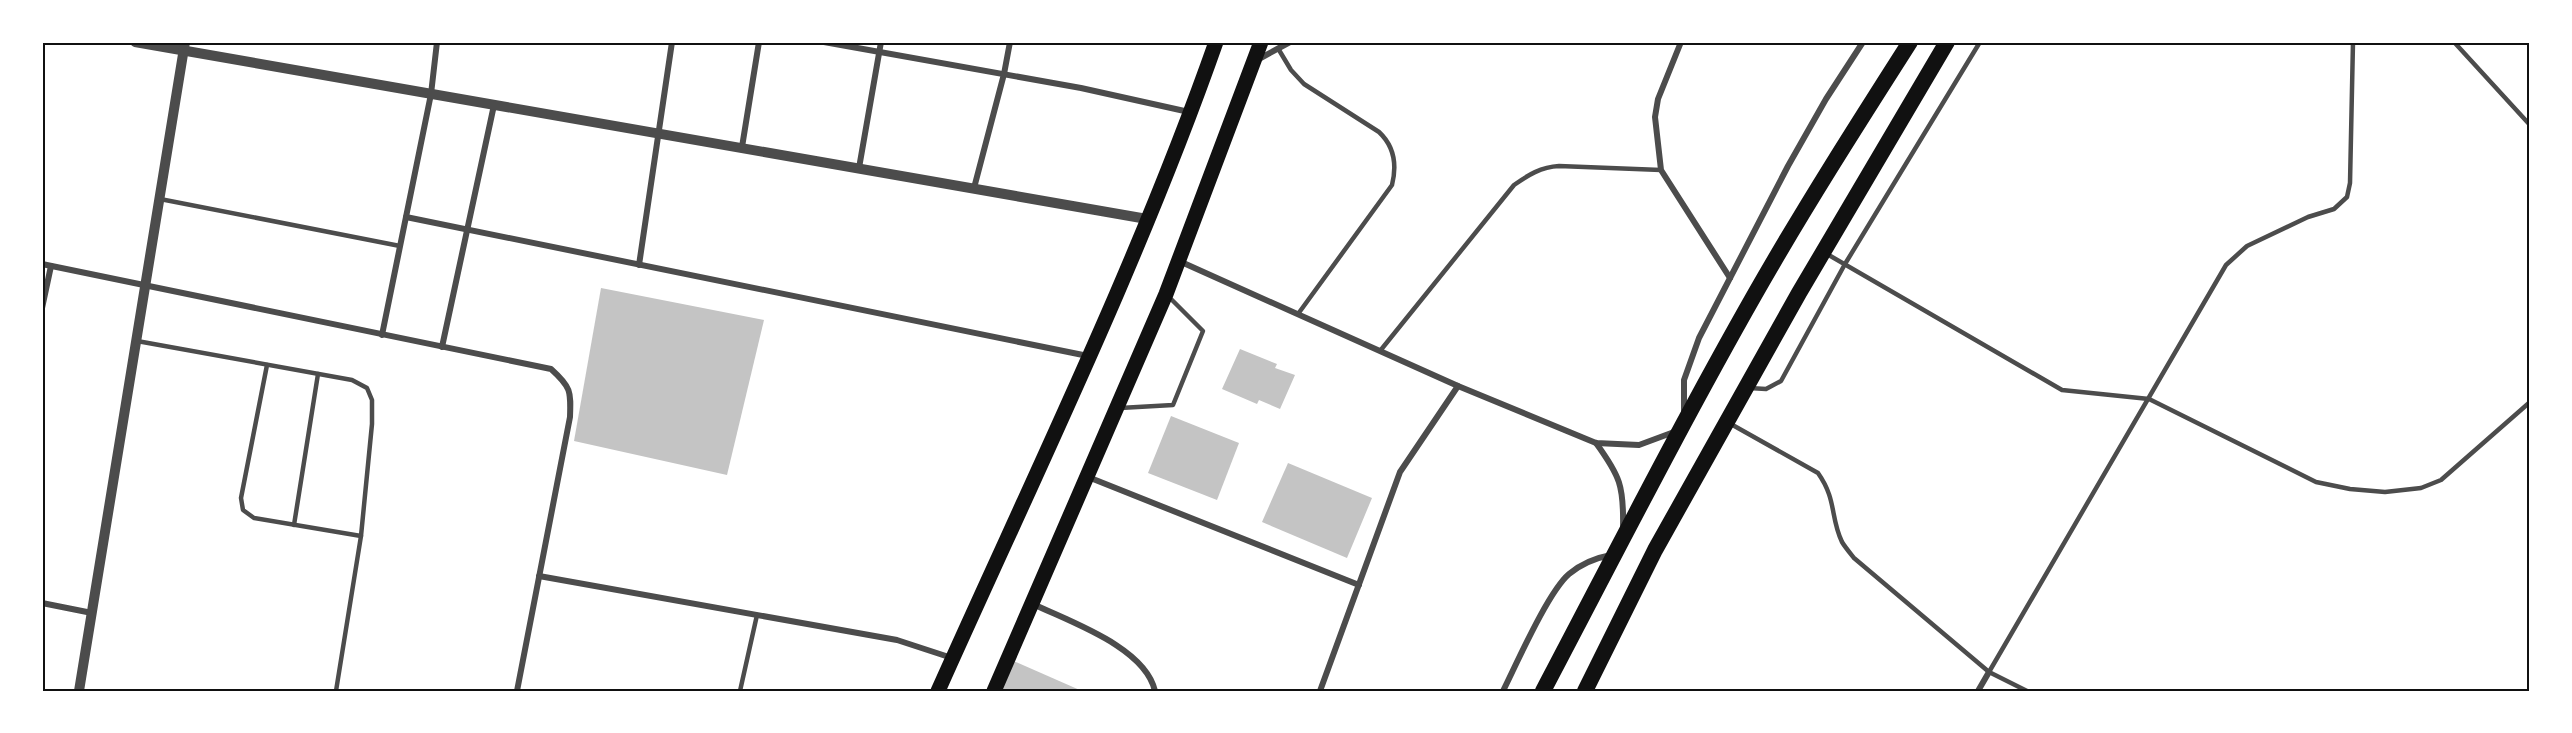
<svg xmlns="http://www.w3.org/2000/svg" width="2572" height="733" font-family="'PT Serif',serif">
  <rect width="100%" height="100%" fill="#fff"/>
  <!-- building -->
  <g fill="#c4c4c4">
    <polygon points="601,288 764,320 727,475 574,441"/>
    <polygon points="1240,349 1277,364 1275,368 1295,375 1280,409 1259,400 1257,404 1222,389"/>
    <polygon points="1171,416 1239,443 1217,500 1148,473"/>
    <polygon points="1288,463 1372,498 1347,558 1262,522"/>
    <polygon points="1009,659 1082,691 998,691"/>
  </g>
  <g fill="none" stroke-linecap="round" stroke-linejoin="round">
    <!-- service -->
    <g stroke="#4c4c4c" stroke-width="4.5">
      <polyline points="2454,42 2530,125"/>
      <path d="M1279 50 1291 70 1304 84 1379 132C1395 147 1397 165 1392 185L1298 314"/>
      <polyline points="160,199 400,246"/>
      <polyline points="1827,254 2062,390 2149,399 2316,482 2350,489 2385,492 2421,488 2441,480 2530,402"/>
      <polyline points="137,341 352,380 367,388 372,400 372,424 361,536 336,691"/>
      <path d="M1380 351 1514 185C1528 175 1541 167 1559 166L1661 170"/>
      <polyline points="267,365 241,498 243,510 254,518 361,536"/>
      <polyline points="1749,388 1766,389 1781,381 1845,264 1980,42"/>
      <polyline points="1120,408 1173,405 1203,331 1167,295"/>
      <path d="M1729 423 1818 473C1837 500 1830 517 1842 542 1845 547 1850 553 1854 558L1989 672 2027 691"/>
      <polyline points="294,525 318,374"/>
      <polyline points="1989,672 2226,265 2247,246 2308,217 2334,209 2347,197 2350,183 2353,42"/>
      <polyline points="740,691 757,615"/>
    </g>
    <!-- minor -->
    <g stroke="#4c4c4c" stroke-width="6">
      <polyline points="824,42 1081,88 1189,112"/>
      <polyline points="1681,42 1658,99 1655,117 1661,170 1730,278"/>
      <polyline points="1257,60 1290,42"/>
      <polyline points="742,147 759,42"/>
      <polyline points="859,168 881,42"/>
      <polyline points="974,188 1004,74 1010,42"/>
      <polyline points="406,217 1088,356"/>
      <polyline points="1179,261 1458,386 1596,443 1639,445 1674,432"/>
      <path d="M42 264 551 369C571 387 571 391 570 417L517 691"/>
      <polyline points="639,265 672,42"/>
      <polyline points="42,308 51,266"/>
      <polyline points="382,335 431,94 437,42"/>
      <polyline points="442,347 494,105"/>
      <polyline points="1684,413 1684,380 1699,338 1788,166 1826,99 1863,42"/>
      <path d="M1596 443C1620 476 1624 486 1623 528"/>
      <polyline points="1088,477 1359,585"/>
      <polyline points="539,576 897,640 952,658"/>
      <polyline points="42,603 92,613"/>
      <path d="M1033 604C1070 622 1145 647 1155 691"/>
      <polyline points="1320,691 1400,472 1458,386"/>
      <path d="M1503 691C1517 663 1548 592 1569 574 1581 564 1595 558 1611 555"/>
      <polyline points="1978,691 1989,672"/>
    </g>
    <!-- tertiary -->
    <g stroke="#4c4c4c" stroke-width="10">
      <polyline points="135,42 1147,219"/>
      <polyline points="79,691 185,42"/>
    </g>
    <!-- primary -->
    <g stroke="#111" stroke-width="15">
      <path d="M938 691C1034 476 1138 264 1216 42"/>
      <polyline points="994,691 1166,294 1261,42"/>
    </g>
    <!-- trunk -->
    <g stroke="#111" stroke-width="16">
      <path d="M1543 691C1613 558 1681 424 1755 294 1804 208 1857 125 1910 42"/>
      <polyline points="1585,691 1655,550 1799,293 1947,42"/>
    </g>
  </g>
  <!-- border -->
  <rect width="2572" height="733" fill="none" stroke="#ffffff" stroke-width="87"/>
  <rect x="44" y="44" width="2484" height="646" fill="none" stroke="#111" stroke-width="2"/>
</svg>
